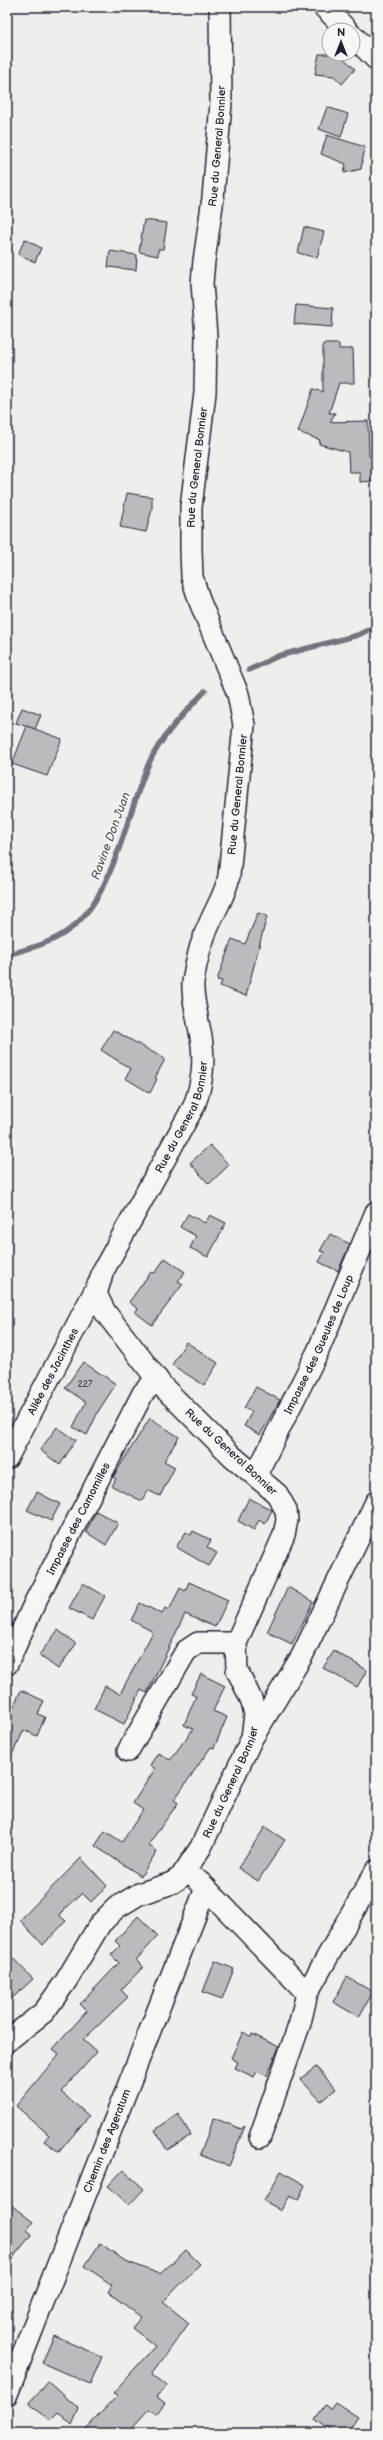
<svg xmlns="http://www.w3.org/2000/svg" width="383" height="2440" font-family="'Balsamiq Sans',sans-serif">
  <rect width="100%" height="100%" fill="#eeeeeb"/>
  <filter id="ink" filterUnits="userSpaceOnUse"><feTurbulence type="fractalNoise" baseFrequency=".025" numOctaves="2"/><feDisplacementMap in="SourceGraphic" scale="8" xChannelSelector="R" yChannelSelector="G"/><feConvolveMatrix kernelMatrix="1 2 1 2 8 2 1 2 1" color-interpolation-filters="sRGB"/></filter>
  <g filter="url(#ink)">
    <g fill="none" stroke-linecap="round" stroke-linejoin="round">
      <!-- stream -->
      <g stroke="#727281" stroke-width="5.5">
        <polyline points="249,670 278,656 358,635 376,626"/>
        <path d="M7 955C27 949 49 944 66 932 114 900 126 814 149 763 160 738 186 711 205 691"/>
      </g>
    </g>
    <!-- building -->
    <g fill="#bbbbbf" stroke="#22223b">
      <polygon points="319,54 339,54 355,69 342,84 334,76 315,74"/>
      <polygon points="327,107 348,114 341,137 319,129"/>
      <polygon points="327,135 365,147 361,169 344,173 346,164 321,154"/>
      <polygon points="144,220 167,223 163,249 158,249 158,256 139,252"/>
      <polygon points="304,227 324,232 317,258 298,253"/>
      <polygon points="25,239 41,248 35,262 18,254"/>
      <polygon points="110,251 137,255 136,270 108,267"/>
      <polygon points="296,305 333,308 332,327 294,324"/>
      <polygon points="323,344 339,344 339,349 353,349 354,383 339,383 329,413 335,413 330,422 368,421 369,456 376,457 376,481 360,482 360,472 349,472 348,452 319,444 320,440 298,432 313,389 323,392"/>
      <polygon points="127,493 152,497 152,509 146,532 120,527"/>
      <polygon points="22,708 41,715 35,729 16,723"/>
      <polygon points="27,726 62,739 47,776 12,764"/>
      <polygon points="258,913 267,916 246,996 220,986 222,981 217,980 232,939 245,944"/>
      <polygon points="113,1030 165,1059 155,1078 157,1079 150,1093 125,1078 131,1069 101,1050"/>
      <polygon points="210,1145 229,1165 209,1184 190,1163"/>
      <polygon points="188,1214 205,1223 210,1215 226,1223 208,1257 190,1248 196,1236 180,1227"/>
      <polygon points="330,1234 350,1244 338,1271 319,1262 324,1252 320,1251"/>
      <polygon points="165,1258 185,1272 178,1281 183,1284 152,1325 135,1312 138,1309 129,1302 151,1272 155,1273"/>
      <polygon points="186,1342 218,1363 204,1385 172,1365"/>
      <polygon points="83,1362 116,1384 99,1410 87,1435 73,1427 86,1402 65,1388"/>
      <polygon points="256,1387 280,1400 260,1435 244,1426 252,1412 244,1408"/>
      <polygon points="150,1418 179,1437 164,1461 175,1467 160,1496 147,1490 142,1501 112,1486 116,1479 113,1477"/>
      <polygon points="57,1427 76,1440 60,1465 40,1450"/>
      <polygon points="37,1492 60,1504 51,1521 27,1510"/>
      <polygon points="249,1498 272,1510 265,1524 259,1520 254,1530 238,1521"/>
      <polygon points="96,1511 118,1523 106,1545 86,1532"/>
      <polygon points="193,1531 211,1540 207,1547 217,1553 209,1566 176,1547 186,1532 191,1535"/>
      <polygon points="189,1582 228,1600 215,1627 185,1614 147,1693 141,1690 124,1724 94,1709 105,1686 120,1694 153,1632 131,1620 140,1603 162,1614 165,1608 169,1610 180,1588 185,1591"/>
      <polygon points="83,1583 105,1596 92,1620 69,1608"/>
      <polygon points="288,1587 313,1602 292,1644 267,1632"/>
      <polygon points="58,1630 76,1644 58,1669 39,1655"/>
      <polygon points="334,1651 367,1670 357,1687 323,1668"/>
      <polygon points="201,1674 225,1686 213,1711 227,1717 214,1748 211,1747 174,1800 178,1803 148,1845 157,1851 141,1876 95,1846 105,1831 122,1842 143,1810 133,1803 155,1769 150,1765 158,1753 170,1760 193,1729 184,1725 196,1696 191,1694"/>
      <polygon points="21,1690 44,1701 38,1714 45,1717 37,1736 24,1730 7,1765 7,1721"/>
      <polygon points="265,1827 285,1840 258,1881 238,1868"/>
      <polygon points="81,1858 107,1886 91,1902 82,1893 59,1915 66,1921 43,1945 20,1920"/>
      <polygon points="138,1916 158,1936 136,1960 143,1967 121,1990 128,1997 83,2040 97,2052 61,2092 89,2116 59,2152 44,2141 49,2135 16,2106 59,2054 53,2049 87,2011 80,2004 119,1963 111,1955 120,1946 115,1941"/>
      <polygon points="7,1952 33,1979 7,2003"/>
      <polygon points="215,1961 234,1969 222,1999 203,1992"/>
      <polygon points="347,1977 373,1992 359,2017 333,2002"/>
      <polygon points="243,2032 251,2037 252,2034 279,2047 267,2076 257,2071 254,2077 235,2068 238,2062 231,2058"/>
      <polygon points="316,2067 336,2089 321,2101 300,2079"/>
      <polygon points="178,2114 191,2135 167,2150 155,2130"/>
      <polygon points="214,2118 241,2129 245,2126 229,2166 200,2155"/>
      <polygon points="123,2170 144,2189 129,2205 108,2186"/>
      <polygon points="281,2171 305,2185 298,2200 290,2196 281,2210 264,2201"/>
      <polygon points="7,2202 33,2222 27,2230 32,2234 7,2265"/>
      <polygon points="100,2243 125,2261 160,2274 186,2250 200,2264 163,2302 189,2323 152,2374 167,2386 157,2397 165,2403 156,2414 149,2409 127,2433 82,2433 118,2395 113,2393 155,2346 132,2328 141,2317 108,2292 112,2285 85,2266"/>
      <polygon points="54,2336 102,2357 90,2384 42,2363"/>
      <polygon points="48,2381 79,2409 72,2425 58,2412 50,2420 29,2403"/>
      <polygon points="335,2402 358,2417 347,2433 334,2433 315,2419 325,2405 330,2409"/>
    </g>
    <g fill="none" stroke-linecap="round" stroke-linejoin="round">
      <defs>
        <g id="street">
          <polyline points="324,7 347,30"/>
          <polyline points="353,36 376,59"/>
          <path id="s1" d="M7 1458 98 1285"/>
          <path id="s2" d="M256 1475 318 1351 376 1212"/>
          <path id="s3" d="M7 1664 36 1600 143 1393 157 1379"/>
          <polyline points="254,1735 302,1656 376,1502"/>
          <polyline points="128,1751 186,1651 198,1643 236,1643"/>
          <polyline points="198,1880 307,1993 300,2023 260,2137"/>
          <polyline points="307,1993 376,1871"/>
          <path id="s4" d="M7 2041 44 2012 66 1981 100 1924 116 1908 139 1894 172 1883 181 1877 201 1847 252 1738 255 1714 251 1699 237 1670 236 1643 284 1535 287 1520 286 1510 277 1494 232 1456 163 1387 105 1312 96 1294 103 1271 194 1106C205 1077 205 1051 198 1022 196 1009 192 996 193 982 196 960 202 938 212 918 219 903 226 892 229 876L244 725 238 694 200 602 192 577 191 550V507L205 393 206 336 202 283 204 261 213 198 221 103 220 7"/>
          <path id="s5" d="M7 2394 206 1888"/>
        </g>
      </defs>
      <!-- street casing -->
      <use href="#street" stroke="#22223b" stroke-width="24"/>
      <!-- street -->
      <use href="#street" stroke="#f6f6f2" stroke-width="21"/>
    </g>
  </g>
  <g text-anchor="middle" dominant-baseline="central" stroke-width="3" stroke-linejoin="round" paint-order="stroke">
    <!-- number labels -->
    <g font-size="9" fill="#48485c">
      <text x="85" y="1384">227</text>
    </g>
    <!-- street labels -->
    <g font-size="11" fill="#22223b" stroke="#f6f6f2">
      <text stroke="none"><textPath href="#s4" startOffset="2128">Rue du General Bonnier</textPath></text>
      <text stroke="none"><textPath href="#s4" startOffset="1805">Rue du General Bonnier</textPath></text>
      <text stroke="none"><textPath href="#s4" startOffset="1468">Rue du General Bonnier</textPath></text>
      <text stroke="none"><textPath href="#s4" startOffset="1133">Rue du General Bonnier</textPath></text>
      <text stroke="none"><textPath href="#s2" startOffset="145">Impasse des Gueules de Loup</textPath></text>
      <text stroke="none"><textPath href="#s1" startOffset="98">Allée des Jacinthes</textPath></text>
      <text transform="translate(231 1452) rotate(43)">Rue du General Bonnier</text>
      <text stroke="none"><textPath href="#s3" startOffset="162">Impasse des Camomilles</textPath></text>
      <text stroke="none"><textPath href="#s4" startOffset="354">Rue du General Bonnier</textPath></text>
      <text stroke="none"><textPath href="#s5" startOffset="272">Chemin des Ageratum</textPath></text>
    </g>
    <!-- water labels -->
    <g font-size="12" font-style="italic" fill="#575769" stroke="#f6f6f2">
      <text transform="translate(111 836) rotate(-70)">Ravine Don Juan</text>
    </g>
  </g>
  <!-- margin -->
  <rect width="383" height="2440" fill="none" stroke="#f6f6f2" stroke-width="24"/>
  <rect x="12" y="12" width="359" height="2416" fill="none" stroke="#22223b" stroke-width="1.5" filter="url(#ink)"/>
  <!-- north arrow -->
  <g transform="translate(341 42)"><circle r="19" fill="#f6f6f2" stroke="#a1a1a9"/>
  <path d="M0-3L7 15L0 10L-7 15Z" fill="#22223b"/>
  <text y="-6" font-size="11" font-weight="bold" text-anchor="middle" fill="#22223b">N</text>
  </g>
</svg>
